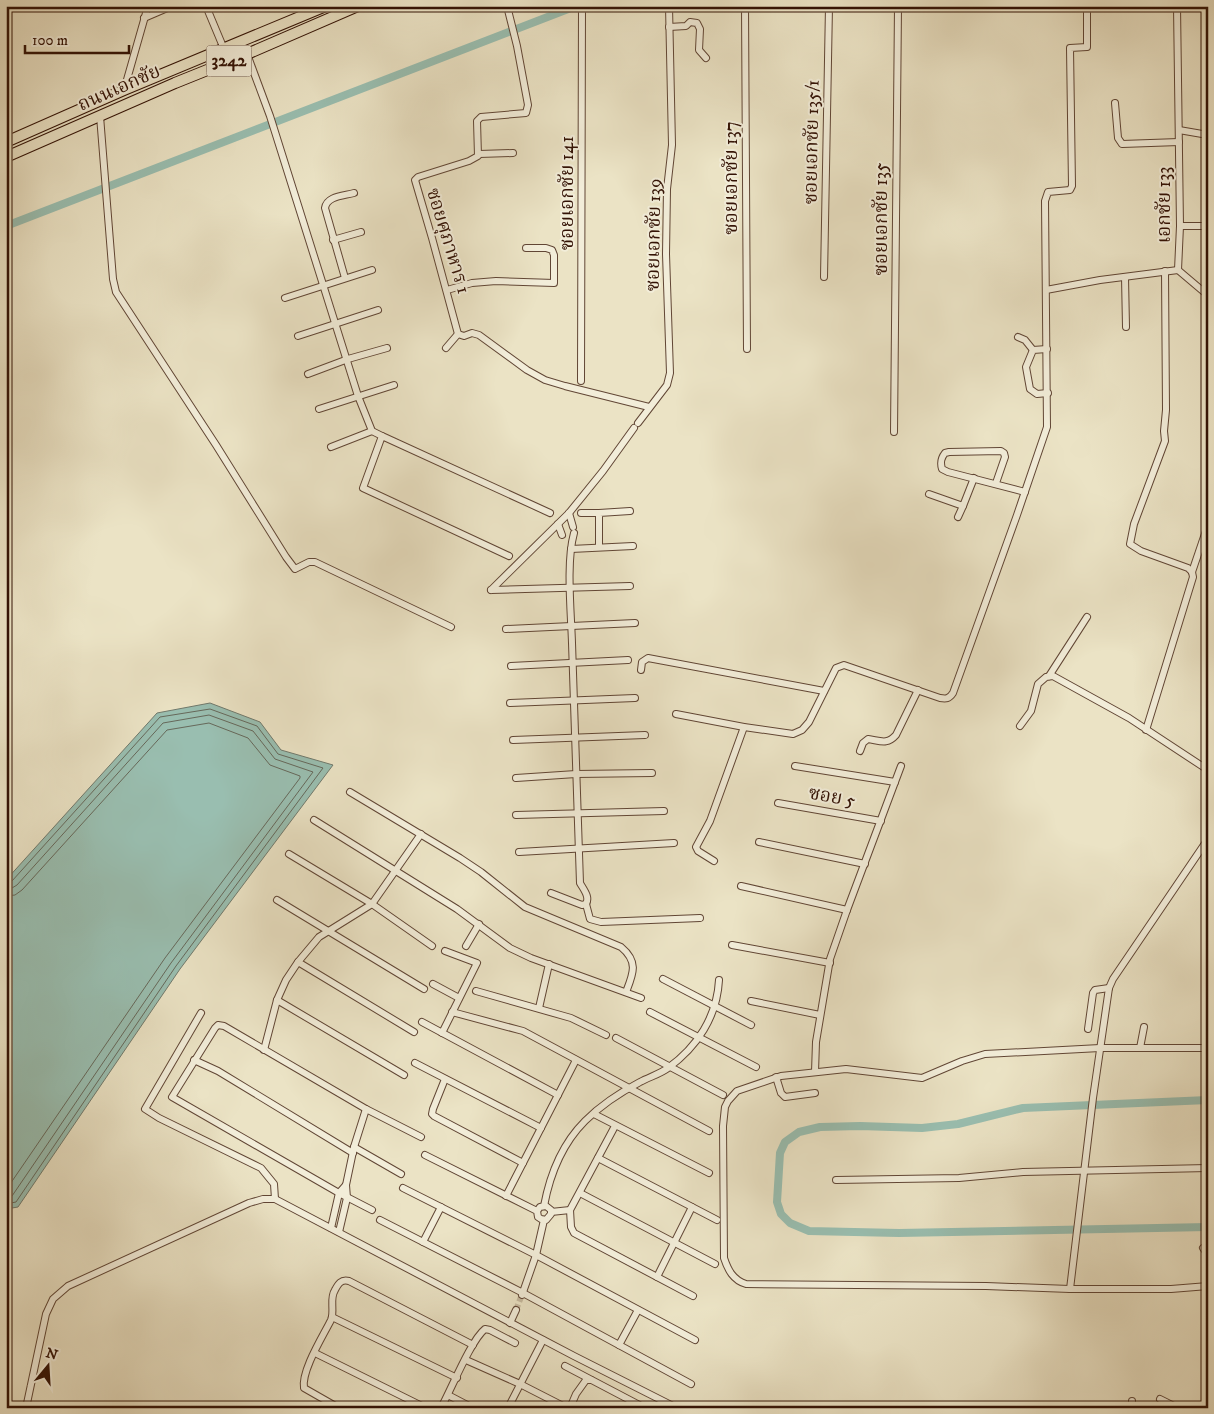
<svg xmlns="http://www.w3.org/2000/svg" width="1214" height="1414" font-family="'IM FELL DW Pica','Noto Serif Thai',serif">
  <rect width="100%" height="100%" fill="#ebe3c5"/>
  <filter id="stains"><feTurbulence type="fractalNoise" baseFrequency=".004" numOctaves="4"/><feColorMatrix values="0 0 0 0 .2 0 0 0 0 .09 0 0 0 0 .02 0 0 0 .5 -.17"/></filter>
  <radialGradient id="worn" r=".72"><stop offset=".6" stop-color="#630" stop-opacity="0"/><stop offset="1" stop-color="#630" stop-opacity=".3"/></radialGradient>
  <!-- water -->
  <polygon fill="#99beb0" stroke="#70796c" points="210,703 260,722 281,750 333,765 180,969 18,1207 6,1209 6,880 157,713"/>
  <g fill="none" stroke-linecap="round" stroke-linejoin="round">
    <!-- shore -->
    <g stroke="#66685a" stroke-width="1">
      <polyline points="6,882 12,881 160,717 210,709 257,726 278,754 323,768 176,966 16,1202 6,1204"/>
      <polyline points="6,889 12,888 17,885 163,723 209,715 253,731 275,759 313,772 171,963 12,1196 6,1197"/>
      <polyline points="6,896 15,895 22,890 167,730 209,723 248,738 270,765 300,776 300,778 165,958 6,1190"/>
    </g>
    <!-- canal -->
    <g stroke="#99beb0" stroke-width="8">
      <polyline points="6,226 576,6"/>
      <polyline points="1208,1100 1023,1108 958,1124 922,1128 860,1126 820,1127 799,1132 785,1142 780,1153 777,1202 781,1214 790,1223 809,1231 899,1233 1208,1227"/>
    </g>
    <!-- minor-tunnel -->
    <polyline stroke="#c6b99f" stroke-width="6" stroke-dasharray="6 3" stroke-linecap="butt" points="516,1310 521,1297"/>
    <defs>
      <g id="minor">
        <polyline points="206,6 224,49"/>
        <polyline points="745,6 747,349"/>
        <polyline points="1177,6 1180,226 1178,270"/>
        <polyline points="144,18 172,6"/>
        <polyline points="669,27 686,26 690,22 697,23 700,29 699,50 706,58"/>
        <polyline points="247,54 270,116 358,396 372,431 382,436"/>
        <polyline points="124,90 148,6"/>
        <polyline points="1115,103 1118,138 1122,144 1179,142"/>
        <polyline points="100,116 113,279 116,292 216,445 286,557 295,569 309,562 315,562 451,627"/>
        <polyline points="1179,130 1208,135"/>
        <polyline points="479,154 513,153"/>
        <polyline points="1180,226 1208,226"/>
        <polyline points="333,240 361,232"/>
        <polyline points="1178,270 1204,292"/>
        <polyline points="824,277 829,6"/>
        <polyline points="1125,277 1126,327"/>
        <path d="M345 278 325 208C327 196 343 196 354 193"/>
        <polyline points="447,290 472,283 496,281 554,283 554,255 552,250 546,248 526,248"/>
        <polyline points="1046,290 1100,280 1178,270"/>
        <polyline points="285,298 372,270"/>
        <polyline points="458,334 432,238 415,180 418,177 469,161 478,156 477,121 481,117 526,113 528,105 517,46 507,6"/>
        <polyline points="458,334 464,336 472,333 479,335 527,370 545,380 565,386 649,407"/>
        <polyline points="298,336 378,310"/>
        <polyline points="1018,337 1025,340 1033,350"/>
        <polyline points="446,348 458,334"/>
        <polyline points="1047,349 1033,350 1026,367 1030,389 1037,394 1048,393"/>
        <polyline points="308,374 348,359 387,348"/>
        <polyline points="581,381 582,6"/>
        <polyline points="319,409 394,385"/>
        <polyline points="638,423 667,385 670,373 666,254 667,189 672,145 669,6"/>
        <polyline points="894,432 898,6"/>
        <polyline points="331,447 372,431"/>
        <path d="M996 483 1005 457 1004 453 1001 451 949 452 945 453C941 458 940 462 942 469L948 472 1025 492"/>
        <polyline points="929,494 963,506 974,478"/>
        <polyline points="569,513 573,527"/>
        <polyline points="581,513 599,513"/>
        <polyline points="958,517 963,506"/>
        <polyline points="558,524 562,535"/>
        <polyline points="599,547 599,513 630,511"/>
        <polyline points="571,549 633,546"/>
        <polyline points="509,556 363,488 382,436 550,513"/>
        <polyline points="1192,572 1208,525"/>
        <polyline points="491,590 569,513 603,471 634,428"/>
        <polyline points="491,590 630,586"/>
        <polyline points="506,629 635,623"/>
        <polyline points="511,666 628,660"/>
        <polyline points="641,670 642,662 648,658 824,691"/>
        <polyline points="1049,676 1087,617"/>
        <polyline points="510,703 635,698"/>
        <path d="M676 714 744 727 793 734 802 730 809 722 836 668 844 665 940 698C946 699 949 699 953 693L1017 515 1047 427 1045 201 1048 192 1070 190 1072 186 1070 48 1087 47V6"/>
        <polyline points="1020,726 1031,711 1038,684 1046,677 1053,676 1129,718 1208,770"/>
        <polyline points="1146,730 1193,577 1192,572 1188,568 1141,551 1130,544 1134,524 1165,441 1164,431 1166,410 1165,271"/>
        <polyline points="513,740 645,735"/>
        <path d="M860 751 863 743 868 739C881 741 887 745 896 735L918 690"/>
        <polyline points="795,766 895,782"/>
        <polyline points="516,778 576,774 652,773"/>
        <path d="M350 792 460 858 481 872 525 907 621 947C639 962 633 974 626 992"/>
        <polyline points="778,803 881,821"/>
        <polyline points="516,815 664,811"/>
        <polyline points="314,820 457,909 510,948 531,958 641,998"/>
        <polyline points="759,842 865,864"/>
        <polyline points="519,852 674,843"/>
        <polyline points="289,854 372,904 432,946"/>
        <polyline points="714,861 698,851 696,847 710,821 744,727"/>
        <polyline points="741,886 847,910"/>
        <path d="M551 893 582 905 586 904C590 897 584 890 580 883 577 803 574 723 572 643 571 611 566 562 574 533"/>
        <polyline points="277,900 424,989"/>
        <polyline points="586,904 590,919 601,922 700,918"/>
        <polyline points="732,945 830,963"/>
        <polyline points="466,946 479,924"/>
        <polyline points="298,962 414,1032"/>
        <polyline points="663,979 751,1025"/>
        <polyline points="433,984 459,998"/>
        <polyline points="476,991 571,1018 606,1035"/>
        <polyline points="277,1000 404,1075"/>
        <polyline points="751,1001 820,1015"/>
        <polyline points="539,1008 549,964"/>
        <polyline points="452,1012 523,1031 709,1131"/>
        <polyline points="650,1012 756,1067"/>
        <polyline points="201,1013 145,1109 159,1118 261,1168 274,1184 275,1199"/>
        <polyline points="422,1022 558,1095"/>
        <polyline points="1088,1029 1093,993 1095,990 1109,988"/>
        <polyline points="442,1033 477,963 445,951"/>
        <polyline points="616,1038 723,1095"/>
        <polyline points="1140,1048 1144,1027"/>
        <path d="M1208 1048H1100L985 1054 962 1061 922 1078 846 1069 781 1076 737 1091 728 1101 725 1107 723 1126 724 1258C728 1270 733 1280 746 1284L986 1286 1070 1289H1171L1208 1286"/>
        <polyline points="264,1050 277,1000 286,980 298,962 319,937 372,904 421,834"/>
        <polyline points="194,1060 218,1071 353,1153"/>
        <polyline points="415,1063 541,1128"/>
        <polyline points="815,1072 816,1042 830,959 847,910 901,766"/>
        <polyline points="776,1077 781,1093 785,1097 815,1093"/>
        <polyline points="445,1079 433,1109 432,1114 434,1116 523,1163"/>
        <polyline points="594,1114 709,1173"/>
        <polyline points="354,1147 401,1174"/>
        <polyline points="425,1155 537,1211 538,1217 541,1219 546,1220 551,1214 551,1210 546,1206 540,1207 537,1211"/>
        <polyline points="598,1158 717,1220"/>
        <polyline points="836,1180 959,1178 1023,1172 1208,1168"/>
        <polyline points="346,1185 354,1147 366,1109"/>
        <polyline points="403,1188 536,1255 695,1340"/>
        <polyline points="580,1193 715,1264"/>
        <polyline points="506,1196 576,1060"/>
        <path d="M544 1206C550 1174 561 1145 585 1121 600 1106 621 1092 640 1082 649 1077 660 1074 668 1068 697 1047 717 1017 719 980"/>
        <polyline points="372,1210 339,1193 172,1097 215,1028 218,1025 224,1026 366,1109 421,1137"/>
        <polyline points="570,1210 571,1227 574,1233 693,1296"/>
        <polyline points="551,1212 570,1210 615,1126"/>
        <polyline points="380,1220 523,1293 691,1384"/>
        <polyline points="331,1228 339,1193 346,1185 347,1198 339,1232"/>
        <polyline points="423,1242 441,1207"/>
        <polyline points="1203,1248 1208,1255"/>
        <polyline points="657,1277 692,1207"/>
        <polyline points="1070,1289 1093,1098 1109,988 1113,979 1208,839"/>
        <polyline points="522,1295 536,1255 544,1220"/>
        <polyline points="332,1317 457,1378"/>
        <polyline points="510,1323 516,1310"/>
        <polyline points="619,1345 638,1310"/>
        <polyline points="315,1353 426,1408"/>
        <polyline points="466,1360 520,1384 567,1408"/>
        <polyline points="565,1366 645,1408"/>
        <polyline points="448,1395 473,1408"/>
        <polyline points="1160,1399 1178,1408"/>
        <polyline points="26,1408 46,1314 53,1299 68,1286 249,1203 263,1199 275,1199 574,1356 677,1408"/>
        <path d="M339 1408 304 1388C301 1371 323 1336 331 1320 335 1310 329 1299 335 1290 338 1284 341 1279 349 1281L473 1345"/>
        <path d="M441 1408C451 1390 471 1340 485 1329L490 1330 515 1343"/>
        <polyline points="508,1408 543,1340"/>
        <polyline points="570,1408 576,1394 586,1380 591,1380"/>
        <polyline points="1132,1408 1132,1401"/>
      </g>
      <g id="primary">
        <polyline points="6,142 124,90 326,6"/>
        <polyline points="6,157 175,83 247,54 358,6"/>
      </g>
    </defs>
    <!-- minor casing -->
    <use href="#minor" stroke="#614635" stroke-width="8"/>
    <!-- primary casing -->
    <use href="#primary" stroke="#331205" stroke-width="12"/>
    <!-- minor -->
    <use href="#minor" stroke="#f2edd9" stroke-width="6"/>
    <!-- primary -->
    <use href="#primary" stroke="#ebe3c5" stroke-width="10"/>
  </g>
  <g text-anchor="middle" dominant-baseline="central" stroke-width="4" stroke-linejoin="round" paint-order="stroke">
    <!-- shield labels -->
    <rect fill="#f2edd9" stroke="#6c5445" stroke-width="1" x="206.5" y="45.5" width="45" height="31" rx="4"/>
    <g font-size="18" font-weight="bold" fill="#331205">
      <text x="229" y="61">3242</text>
    </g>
    <!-- street labels -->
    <g font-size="19" fill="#331205" stroke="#f2edd9">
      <text transform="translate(119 88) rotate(-24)">ถนนเอกชัย</text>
      <text transform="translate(812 142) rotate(-89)">ซอยเอกชัย 135/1</text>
      <text transform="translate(731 178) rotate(-90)">ซอยเอกชัย 137</text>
      <text transform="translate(567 193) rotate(-90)">ซอยเอกชัย 141</text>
      <text transform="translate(1164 205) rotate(-90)">เอกชัย 133</text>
      <text transform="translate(881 219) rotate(-90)">ซอยเอกชัย 135</text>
      <text transform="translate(654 235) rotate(-89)">ซอยเอกชัย 139</text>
      <text transform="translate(448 241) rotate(73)">ซอยศุภาหาร 1</text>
      <text transform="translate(832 797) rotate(10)">ซอย 5</text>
    </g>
  </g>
  <!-- margin -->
  <rect width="1214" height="1414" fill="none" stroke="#ebe3c5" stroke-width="25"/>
  <rect x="8" y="8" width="1199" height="1399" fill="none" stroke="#331205" stroke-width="2.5"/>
  <rect x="12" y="12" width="1189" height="1389" fill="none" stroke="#331205"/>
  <!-- north arrow -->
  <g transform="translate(48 1366) rotate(18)" stroke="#f2edd9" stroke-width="4" paint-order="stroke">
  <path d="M0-4L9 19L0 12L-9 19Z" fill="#331205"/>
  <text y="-8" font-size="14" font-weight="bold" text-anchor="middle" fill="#331205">N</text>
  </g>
  <!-- scale -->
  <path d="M25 45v8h104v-8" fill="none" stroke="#331205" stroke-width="2.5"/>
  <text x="32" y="45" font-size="15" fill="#331205" stroke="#f2edd9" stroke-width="4" paint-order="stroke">100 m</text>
  <rect width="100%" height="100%" filter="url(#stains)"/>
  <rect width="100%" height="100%" fill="url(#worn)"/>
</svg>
